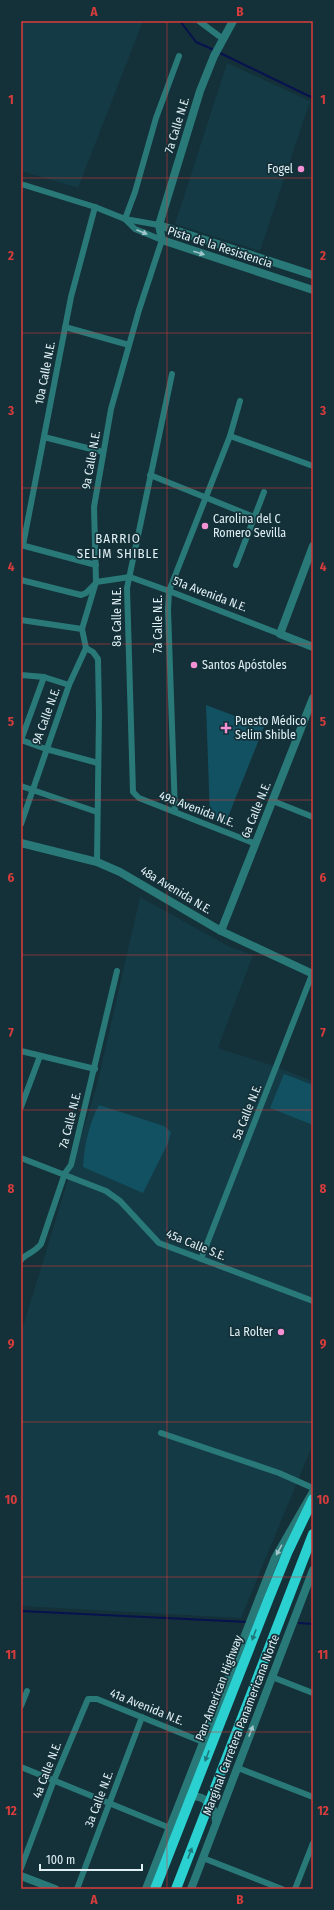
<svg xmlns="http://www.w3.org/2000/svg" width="334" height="1910" font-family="'Fira Sans Condensed',sans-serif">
  <rect width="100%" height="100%" fill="#143038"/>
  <!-- built -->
  <g fill="#143a45">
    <polygon points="21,21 143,21 78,188 21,171"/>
    <polygon points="227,63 310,101 260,251 175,224"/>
    <polygon points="140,897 230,947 253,955 218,1048 271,1065 313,1081 313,1444 241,1618 21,1606 21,1333 97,1085"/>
  </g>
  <!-- green -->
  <g fill="#125161">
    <polygon points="206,705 264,727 226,822 210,817"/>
    <polygon points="284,1074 313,1085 313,1125 270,1108"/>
    <path d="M99 1105 164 1126 171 1132 168 1143 143 1193 83 1167C84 1147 89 1123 99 1105Z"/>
  </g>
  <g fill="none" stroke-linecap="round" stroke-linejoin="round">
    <!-- stream -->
    <g stroke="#07124e" stroke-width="2">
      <polyline points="180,21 196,42 214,50"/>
      <polyline points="218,52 313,98"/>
      <polyline points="21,1611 248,1622"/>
      <polyline points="299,1623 313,1624"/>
    </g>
    <!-- minor -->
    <g stroke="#297979" stroke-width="6">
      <polyline points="199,21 223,39"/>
      <polyline points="21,184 95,207 125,219 159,225"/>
      <polyline points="125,219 135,192 156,118 179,56"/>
      <polyline points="65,327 129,345"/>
      <polyline points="172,374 127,588 133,792 139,798 256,844"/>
      <polyline points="230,436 313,466"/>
      <polyline points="44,437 103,452"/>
      <polyline points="150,475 254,517"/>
      <polyline points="21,545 96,565"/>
      <polyline points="23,545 71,297 95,207"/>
      <polyline points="236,565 264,492"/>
      <polyline points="21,580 81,595 86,593 95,584"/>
      <polyline points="96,582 130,577 169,591 280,634"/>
      <polyline points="21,620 82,629"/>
      <polyline points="86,648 93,652 98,659 99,714 97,862"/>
      <polyline points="21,675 44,677 69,685"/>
      <polyline points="21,740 46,749 98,763"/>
      <polyline points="21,740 44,677"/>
      <polyline points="21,786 97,812"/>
      <polyline points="273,801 313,817"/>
      <polyline points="175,812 168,610 169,591 230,436 240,401"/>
      <polyline points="21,824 69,685 86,648 82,629 96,582 94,507 111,409 139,310 162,240 135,229 125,219"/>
      <polyline points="21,1051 95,1069"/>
      <polyline points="21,1107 40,1056"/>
      <polyline points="21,1158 106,1191 120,1201 159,1243 313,1301"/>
      <polyline points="201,1259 313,972"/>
      <path d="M21 1260C25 1254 34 1253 41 1244L65 1173 71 1165 117 971"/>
      <polyline points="161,1433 279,1473 313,1488"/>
      <polyline points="272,1677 313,1693"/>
      <polyline points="21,1706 27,1691"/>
      <polyline points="21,1767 170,1828"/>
      <polyline points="238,1768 313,1797"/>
      <polyline points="203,1858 282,1889"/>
      <polyline points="21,1868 54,1780 88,1699 97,1699 203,1742"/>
      <polyline points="77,1889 142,1717"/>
      <polyline points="295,1889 313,1843"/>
    </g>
    <!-- tertiary -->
    <g stroke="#297979" stroke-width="8">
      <polyline points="233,21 214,56 200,91 159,225 162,240 313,290"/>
      <polyline points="159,225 313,275"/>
      <polyline points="313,546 280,634 313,647"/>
      <polyline points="21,843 97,862 120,872 221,931 313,974"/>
      <polyline points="221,931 313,698"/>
      <path d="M187 1798C204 1792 215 1807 216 1821"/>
      <polyline points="21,1876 55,1889"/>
      <polyline points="146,1889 275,1558 313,1492"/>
      <polyline points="191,1889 313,1570"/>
    </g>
    <!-- trunk -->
    <g stroke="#2bd0d0" stroke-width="10">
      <polyline points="155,1889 269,1598 288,1551 313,1499"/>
      <polyline points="176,1889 313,1534"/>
    </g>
  </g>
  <!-- one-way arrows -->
  <defs><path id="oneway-solid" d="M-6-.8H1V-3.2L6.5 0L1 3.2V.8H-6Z"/></defs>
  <g fill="#a0c6ca">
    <use href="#oneway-solid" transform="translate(142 232) rotate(23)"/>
    <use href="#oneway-solid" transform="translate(199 253) rotate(18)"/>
    <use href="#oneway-solid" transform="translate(279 1550) rotate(119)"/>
    <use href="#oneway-solid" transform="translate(251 1731) rotate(-69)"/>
  </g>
  <g fill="#1e787c">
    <use href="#oneway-solid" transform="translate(254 1635) rotate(111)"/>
    <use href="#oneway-solid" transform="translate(207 1756) rotate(111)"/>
    <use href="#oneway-solid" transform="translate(190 1853) rotate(-69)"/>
  </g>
  <!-- grid -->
  <path fill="none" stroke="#d73c3c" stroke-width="1" stroke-opacity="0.55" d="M167 21V1889M21 178H313M21 333H313M21 488H313M21 644H313M21 800H313M21 955H313M21 1110H313M21 1266H313M21 1422H313M21 1577H313M21 1732H313"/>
  <!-- markers -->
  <g fill="#f491d4" stroke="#143038" stroke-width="1.5">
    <circle cx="301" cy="169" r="4"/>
    <circle cx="205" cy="526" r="4"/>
    <circle cx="194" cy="665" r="4"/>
    <path d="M224 722h4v4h4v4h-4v4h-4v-4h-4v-4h4z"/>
    <circle cx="281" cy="1332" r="4"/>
  </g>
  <g text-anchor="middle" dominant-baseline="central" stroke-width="3.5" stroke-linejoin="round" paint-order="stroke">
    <!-- street labels -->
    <g font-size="12" fill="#e0f0f5" stroke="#143038">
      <text transform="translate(177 125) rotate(-73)">7a Calle N.E.</text>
      <text transform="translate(220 247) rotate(18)">Pista de la Resistencia</text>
      <text transform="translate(45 373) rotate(-79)">10a Calle N.E.</text>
      <text transform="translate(91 460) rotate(-80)">9a Calle N.E.</text>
      <text transform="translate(210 594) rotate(21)">51a Avenida N.E.</text>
      <text transform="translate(117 617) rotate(-90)">8a Calle N.E.</text>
      <text transform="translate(158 624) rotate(-90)">7a Calle N.E.</text>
      <text transform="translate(46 716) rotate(-70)">9A Calle N.E.</text>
      <text transform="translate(197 809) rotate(21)">49a Avenida N.E.</text>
      <text transform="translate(256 810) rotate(-68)">6a Calle N.E.</text>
      <text transform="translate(176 890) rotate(31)">48a Avenida N.E.</text>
      <text transform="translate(247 1112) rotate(-68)">5a Calle N.E.</text>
      <text transform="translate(70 1120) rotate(-76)">7a Calle N.E.</text>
      <text transform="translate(196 1245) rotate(22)">45a Calle S.E.</text>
      <text transform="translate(219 1688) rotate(-69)">Pan-American Highway</text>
      <text transform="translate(147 1707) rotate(22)">41a Avenida N.E.</text>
      <text transform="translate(241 1725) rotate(-69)">Marginal Carretera Panamericana Norte</text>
      <text transform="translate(47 1770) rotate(-69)">4a Calle N.E.</text>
      <text transform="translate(99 1799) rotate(-69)">3a Calle N.E.</text>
    </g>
    <!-- poi labels -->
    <g font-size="12" fill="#e0f0f5" stroke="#143038" text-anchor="start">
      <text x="293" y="169" text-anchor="end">Fogel</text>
      <text x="213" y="519">Carolina del C<tspan x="213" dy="14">Romero Sevilla</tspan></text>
      <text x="202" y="665">Santos Apóstoles</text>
      <text x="235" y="721">Puesto Médico<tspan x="235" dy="14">Selim Shible</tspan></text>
      <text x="273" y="1332" text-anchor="end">La Rolter</text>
    </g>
    <!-- neighbourhood labels -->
    <g font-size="13" letter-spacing="1" fill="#e0f0f5" stroke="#143038">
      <text x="118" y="538">BARRIO<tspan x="118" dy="15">SELIM SHIBLE</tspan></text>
    </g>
  </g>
  <!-- border -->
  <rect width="334" height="1910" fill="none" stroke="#143038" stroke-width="44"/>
  <!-- scale -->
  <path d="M40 1864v6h102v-6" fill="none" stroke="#e0f0f5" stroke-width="2"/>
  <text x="46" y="1864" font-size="12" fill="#e0f0f5" stroke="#143038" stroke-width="3" paint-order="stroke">100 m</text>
  <rect x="22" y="22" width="290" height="1866" fill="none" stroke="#d73c3c" stroke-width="1.5"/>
  <g font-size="13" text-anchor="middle" font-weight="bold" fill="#d73c3c">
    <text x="94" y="16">A</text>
    <text x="240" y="16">B</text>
    <text x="11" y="104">1</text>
    <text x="323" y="104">1</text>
    <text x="11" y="260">2</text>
    <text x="323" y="260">2</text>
    <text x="11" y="415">3</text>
    <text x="323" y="415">3</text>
    <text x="11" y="571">4</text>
    <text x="323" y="571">4</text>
    <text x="11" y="726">5</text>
    <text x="323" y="726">5</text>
    <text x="11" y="882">6</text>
    <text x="323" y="882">6</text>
    <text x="11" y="1037">7</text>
    <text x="323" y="1037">7</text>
    <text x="11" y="1193">8</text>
    <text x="323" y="1193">8</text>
    <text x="11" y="1348">9</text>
    <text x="323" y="1348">9</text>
    <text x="11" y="1504">10</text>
    <text x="323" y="1504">10</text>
    <text x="11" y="1659">11</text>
    <text x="323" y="1659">11</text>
    <text x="11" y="1815">12</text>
    <text x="323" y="1815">12</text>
    <text x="94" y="1904">A</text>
    <text x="240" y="1904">B</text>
  </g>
</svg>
